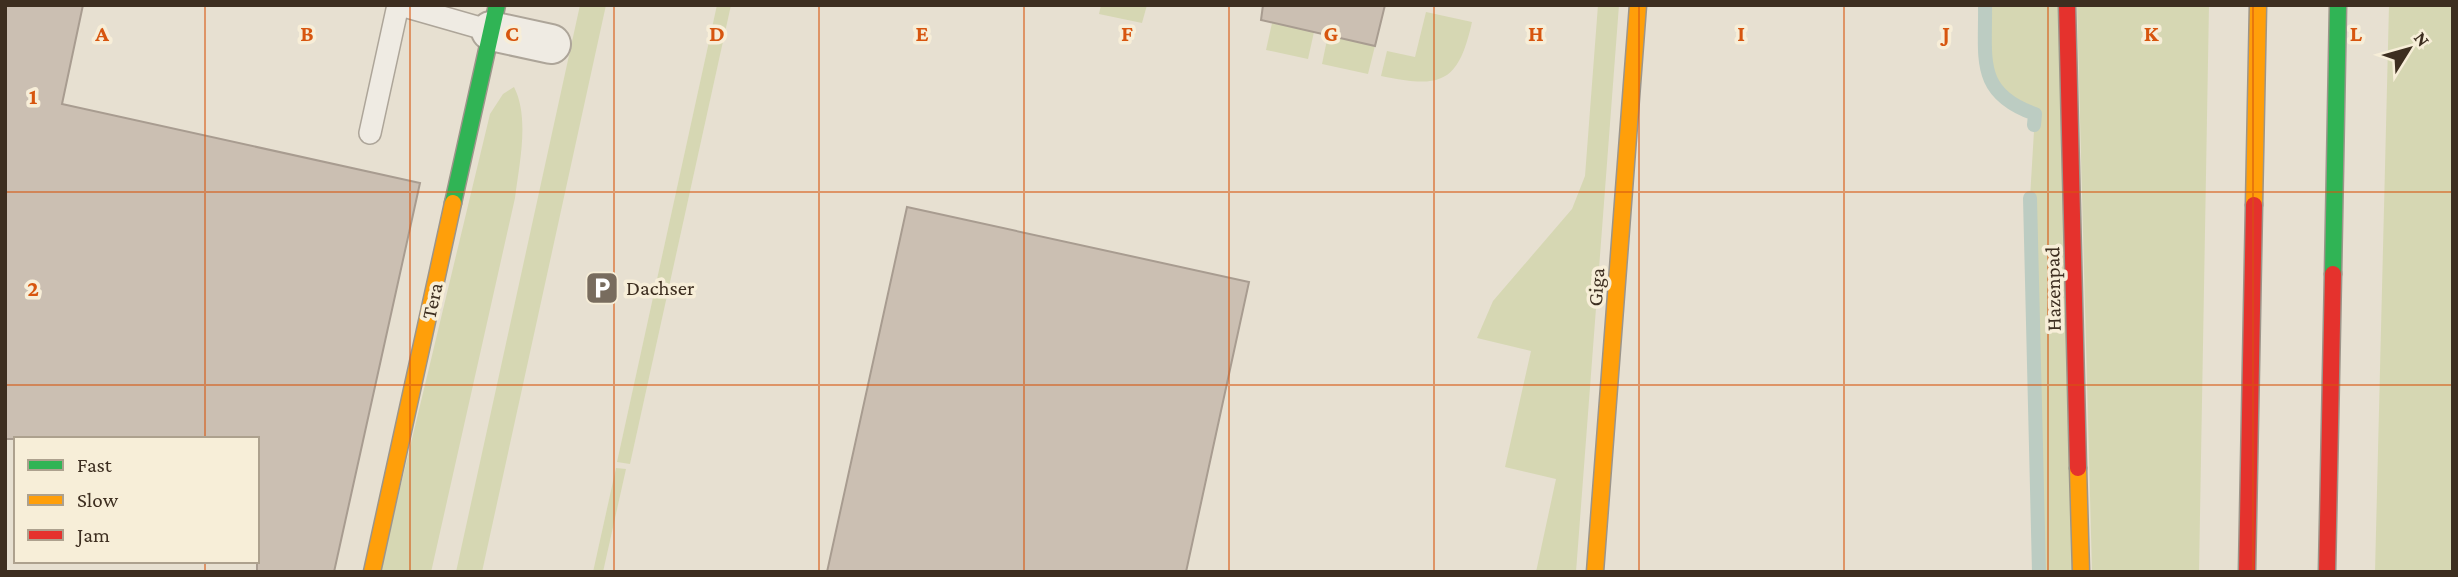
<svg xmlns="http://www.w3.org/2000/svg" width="2458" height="577" font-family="'Crimson Pro',serif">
  <rect width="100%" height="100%" fill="#e7e0d1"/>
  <!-- green -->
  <g fill="#d6d7b3">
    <polygon points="580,5 606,5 482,572 456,572"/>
    <polygon points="717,5 731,5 630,464 617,462"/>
    <polygon points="1101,5 1147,5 1142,23 1099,14"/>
    <polygon points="1598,5 1619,5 1576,572 1536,572 1556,479 1505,467 1531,351 1477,338 1493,301 1572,209 1585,176"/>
    <path d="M1985 5H2058L2073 572H2039L2030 198 2035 114C1975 92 1986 59 1985 5Z"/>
    <polygon points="2077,5 2209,5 2199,572 2092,572"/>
    <polygon points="2389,5 2453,5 2453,572 2375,572"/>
    <path d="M1426 12 1472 22C1458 85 1440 88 1381 76L1387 51 1415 57Z"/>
    <polygon points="1272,23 1314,32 1308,59 1266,50"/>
    <polygon points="1328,35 1375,46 1368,74 1322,64"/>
    <path d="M514 87C530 118 519 165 515 198L432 568 431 572H380L490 114 503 94Z"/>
    <polygon points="616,468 626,469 603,572 593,572"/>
  </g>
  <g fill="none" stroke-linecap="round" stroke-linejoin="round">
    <!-- stream -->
    <g stroke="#bcccc2" stroke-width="14">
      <path d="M1985 5C1986 58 1975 93 2035 114L2034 125"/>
      <polyline points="2030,198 2039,572"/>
    </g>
  </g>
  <!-- building -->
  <g fill="#cbbfb2" stroke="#a89c90" stroke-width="2">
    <polygon points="5,5 83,5 62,104 420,183 334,572 257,572 257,439 5,439"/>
    <polygon points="1263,5 1385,5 1375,46 1261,20"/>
    <polygon points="907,207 1249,282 1186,572 827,572"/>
  </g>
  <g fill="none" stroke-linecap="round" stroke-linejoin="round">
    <defs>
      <g id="lane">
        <polyline points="400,5 491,31"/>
        <polyline points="370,133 398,5"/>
      </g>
      <polyline id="street" points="491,31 551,44"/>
      <g id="fast">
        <polyline points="453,203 497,5"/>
        <polyline points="2333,274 2338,5"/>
      </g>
      <g id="slow">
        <polyline points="2254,205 2258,5"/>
        <polyline points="2078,468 2081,572"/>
        <polyline points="372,572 453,203"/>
        <polyline points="1595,572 1638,5"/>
      </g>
      <g id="jam">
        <polyline points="2067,5 2078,468"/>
        <polyline points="2247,572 2254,205"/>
        <polyline points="2327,572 2333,274"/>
      </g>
    </defs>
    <!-- lane casing -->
    <use href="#lane" stroke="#ada599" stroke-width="24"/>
    <!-- street casing -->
    <use href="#street" stroke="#ada599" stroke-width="42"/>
    <!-- fast casing -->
    <use href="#fast" stroke="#9c958a" stroke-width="19"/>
    <!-- slow casing -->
    <use href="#slow" stroke="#9c958a" stroke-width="19"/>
    <!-- jam casing -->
    <use href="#jam" stroke="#9c958a" stroke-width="19"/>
    <!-- lane -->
    <use href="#lane" stroke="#efebe3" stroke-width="21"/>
    <!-- street -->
    <use href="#street" stroke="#efebe3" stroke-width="38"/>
    <!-- fast -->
    <use href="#fast" stroke="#30b455" stroke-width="16"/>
    <!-- slow -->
    <use href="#slow" stroke="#ff9f0a" stroke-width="16"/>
    <!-- jam -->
    <use href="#jam" stroke="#e5322d" stroke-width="16"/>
  </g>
  <!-- grid -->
  <path fill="none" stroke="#d7550e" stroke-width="2" stroke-opacity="0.55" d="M205 5V439M410 5V572M614 5V572M819 5V572M1024 5V572M1229 5V572M1434 5V572M1639 5V572M1844 5V572M2048 5V572M2253 5V572M5 192H2453M5 385H2453M205 561V572"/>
  <!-- icons -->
  <defs>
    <symbol id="parking-square" viewBox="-11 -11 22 22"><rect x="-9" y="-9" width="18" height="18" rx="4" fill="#786c5e" stroke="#f7eed8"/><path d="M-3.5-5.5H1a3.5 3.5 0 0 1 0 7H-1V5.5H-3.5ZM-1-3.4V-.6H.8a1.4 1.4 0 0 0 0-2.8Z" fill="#fff"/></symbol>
  </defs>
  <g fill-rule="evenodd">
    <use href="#parking-square" x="583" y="269" width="38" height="38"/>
  </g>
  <g text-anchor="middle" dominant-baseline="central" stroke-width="7" stroke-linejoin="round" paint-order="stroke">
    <!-- street labels -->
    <g font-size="21" fill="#3d2e20" stroke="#f7eed8">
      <text transform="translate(1596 287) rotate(-86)">Giga</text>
      <text transform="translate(2053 289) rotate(-91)">Hazenpad</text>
      <text transform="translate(432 301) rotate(-78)">Tera</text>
    </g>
    <!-- poi labels -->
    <g font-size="21" fill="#3d2e20" stroke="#f7eed8" text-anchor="start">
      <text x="626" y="288">Dachser</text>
    </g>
  </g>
  <g font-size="23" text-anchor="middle" font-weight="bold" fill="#d7550e" stroke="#f7eed8" stroke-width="7" stroke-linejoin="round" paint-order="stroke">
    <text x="102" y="41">A</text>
    <text x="307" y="41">B</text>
    <text x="512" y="41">C</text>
    <text x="717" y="41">D</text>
    <text x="922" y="41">E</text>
    <text x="1127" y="41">F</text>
    <text x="1331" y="41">G</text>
    <text x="1536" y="41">H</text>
    <text x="1741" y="41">I</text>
    <text x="1946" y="41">J</text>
    <text x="2151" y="41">K</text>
    <text x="2356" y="41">L</text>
    <text x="33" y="104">1</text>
    <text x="33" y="296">2</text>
  </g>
  <!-- border -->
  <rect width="2458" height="577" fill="none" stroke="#3d2e20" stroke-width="14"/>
  <!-- legend -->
  <rect x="14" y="437" width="245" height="126" fill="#f7eed8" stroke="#ada18e" stroke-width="2"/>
  <rect x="28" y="460" width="35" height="10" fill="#30b455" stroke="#ada18e" stroke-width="2"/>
  <text x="77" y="472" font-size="21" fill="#3d2e20">Fast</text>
  <rect x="28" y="495" width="35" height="10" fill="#ff9f0a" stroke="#ada18e" stroke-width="2"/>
  <text x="77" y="507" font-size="21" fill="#3d2e20">Slow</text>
  <rect x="28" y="530" width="35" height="10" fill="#e5322d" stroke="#ada18e" stroke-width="2"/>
  <text x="77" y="542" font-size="21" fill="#3d2e20">Jam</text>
  <!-- north arrow -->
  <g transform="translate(2409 49) rotate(53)" stroke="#f7eed8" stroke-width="5" paint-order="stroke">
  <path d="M0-5L12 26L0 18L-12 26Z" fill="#3d2e20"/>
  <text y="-10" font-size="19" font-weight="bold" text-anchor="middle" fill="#3d2e20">N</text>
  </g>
</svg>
